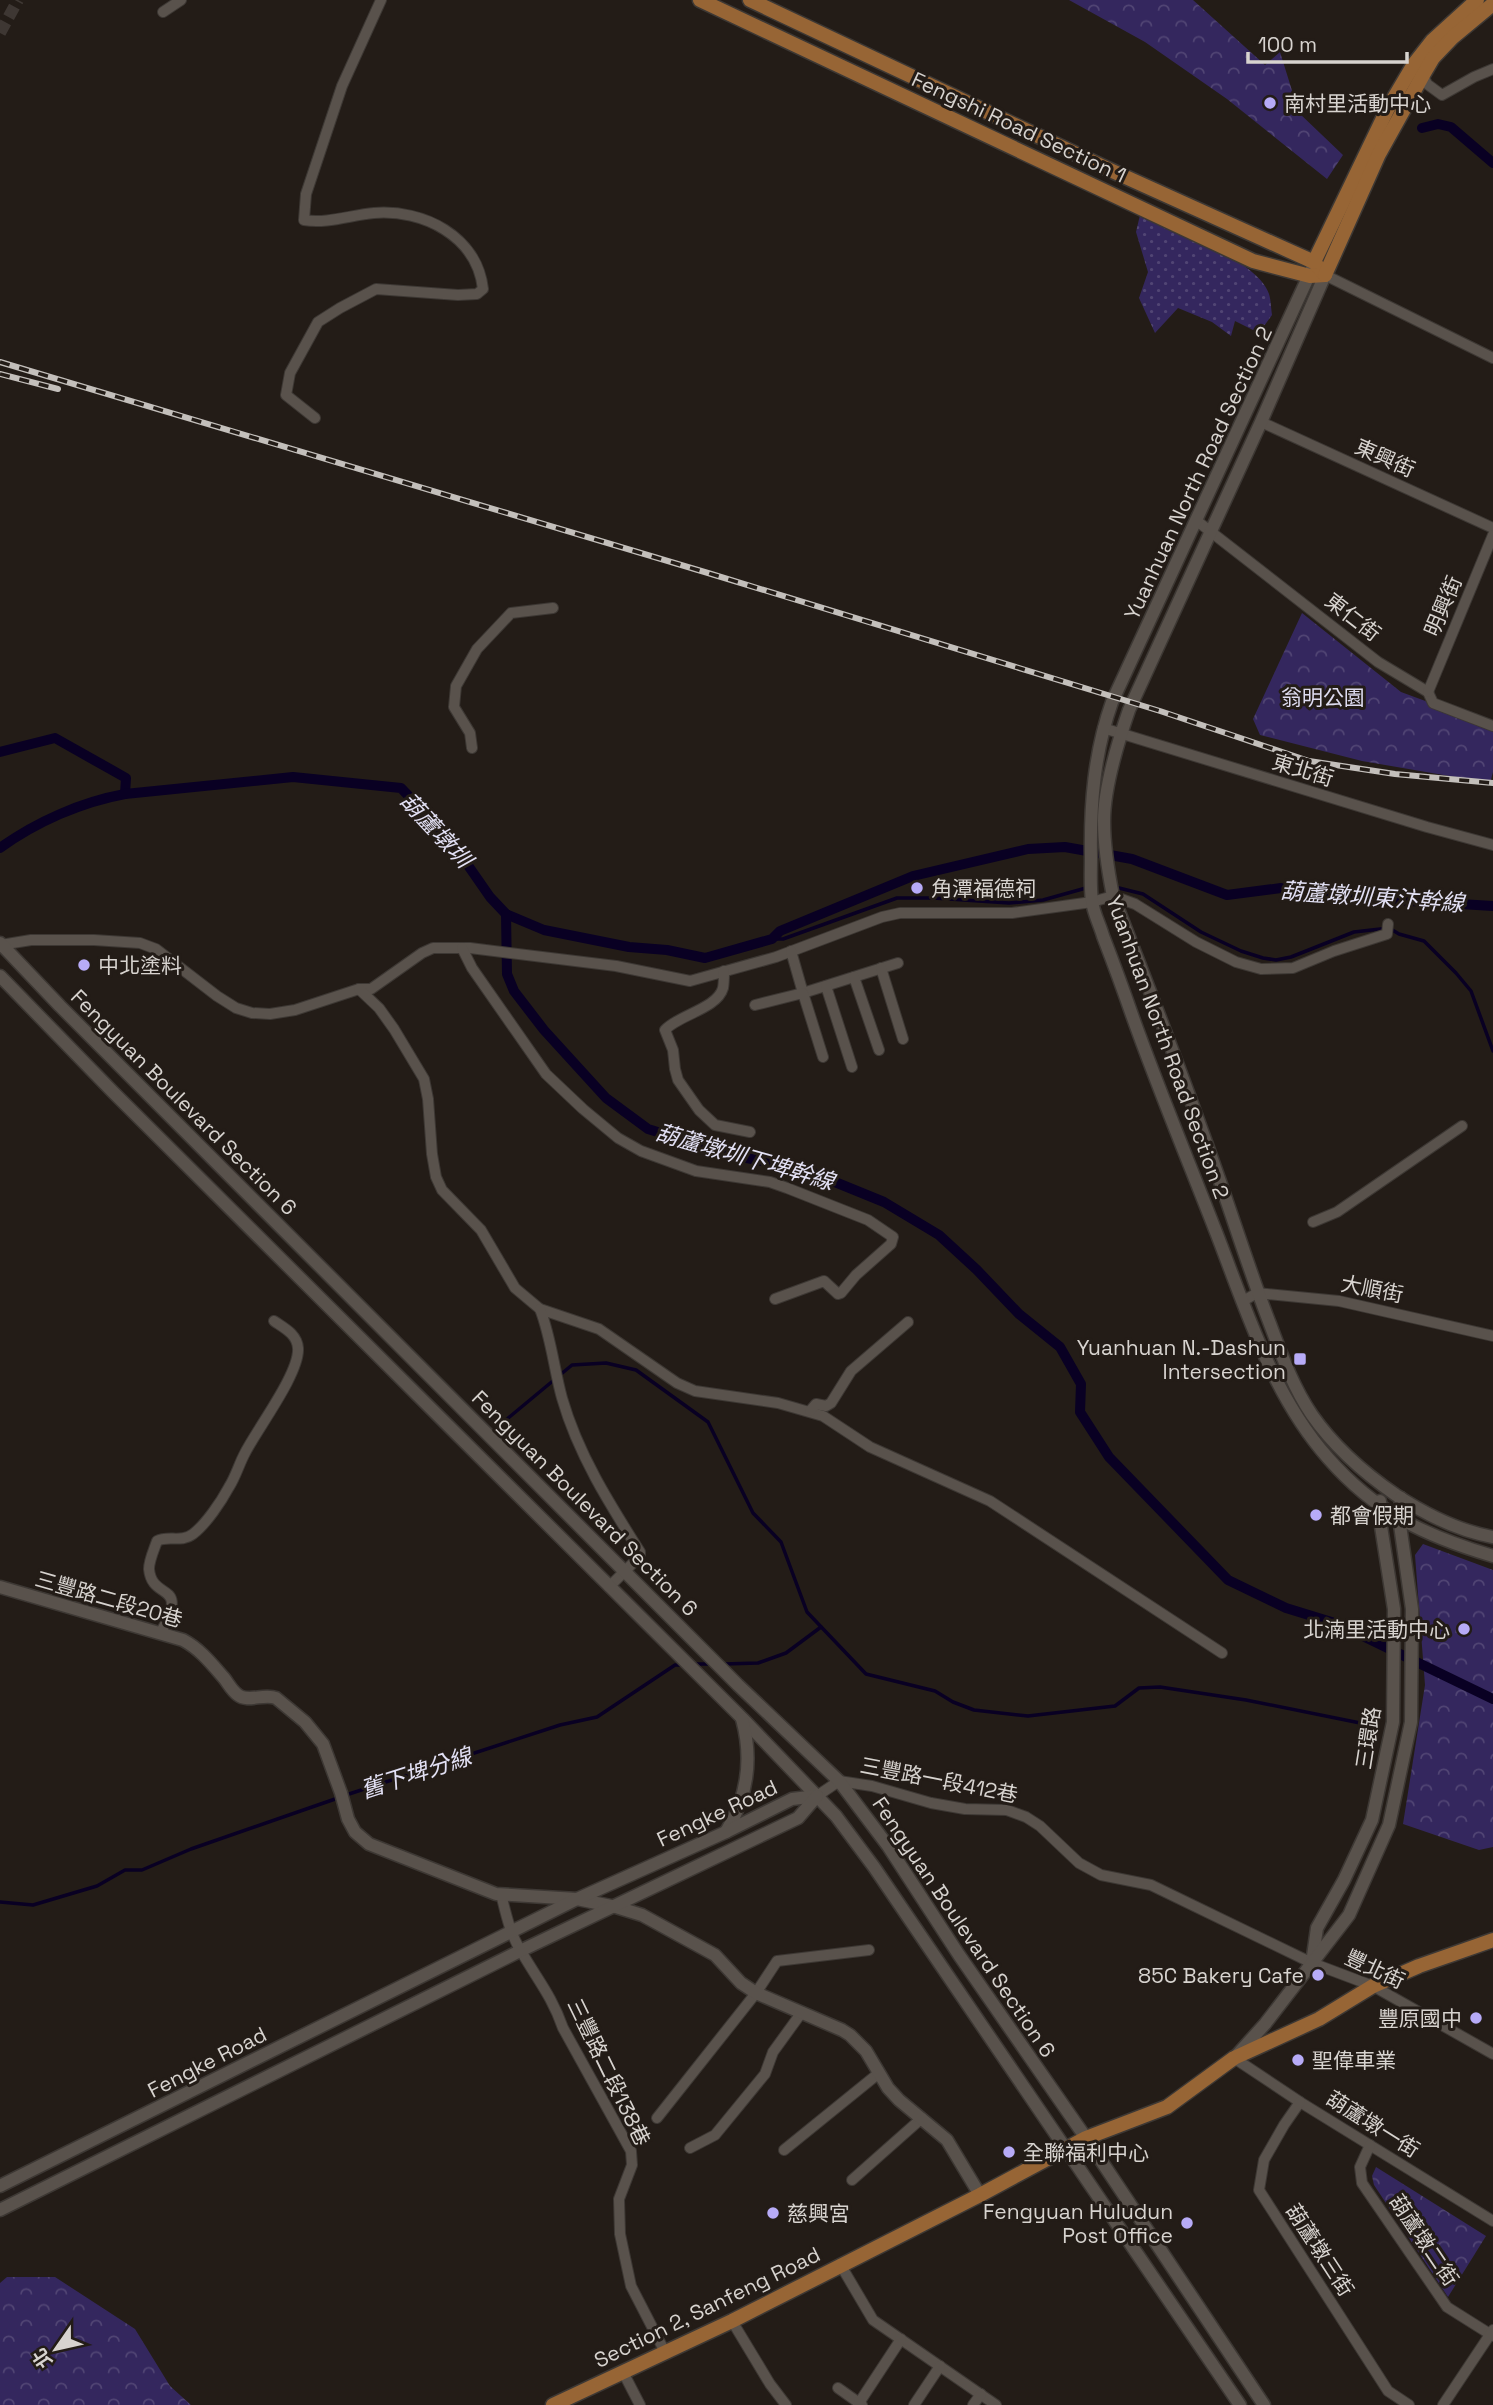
<svg xmlns="http://www.w3.org/2000/svg" width="1493" height="2405" font-family="'Space Grotesk','Noto Sans TC',sans-serif">
  <defs>
    <pattern id="park-crowns" width="20" height="18" patternUnits="userSpaceOnUse" patternTransform="scale(1.75)"><rect width="20" height="18" fill="#34275e"/><path d="M2 6a3 3 0 1 1 6 0M12 15a3 3 0 1 1 6 0" fill="none" stroke="#514574"/></pattern>
    <pattern id="garden-dots" width="8" height="8" patternUnits="userSpaceOnUse" patternTransform="scale(1.75)"><rect width="8" height="8" fill="#34275e"/><path d="M2 2h.1M6 6h.1" fill="none" stroke="#514574" stroke-width="1.8" stroke-linecap="round"/></pattern>
  </defs>
  <rect width="100%" height="100%" fill="#231c17"/>
  <!-- park -->
  <g fill="url(#park-crowns)">
    <polygon points="1069,0 1193,0 1265,65 1280,52 1299,113 1343,155 1327,179 1227,99 1145,42"/>
    <polygon points="1302,613 1401,692 1493,726 1493,772 1490,783 1362,761 1260,735 1253,719"/>
    <polygon points="1423,1544 1493,1570 1493,1847 1479,1850 1403,1824 1425,1685 1415,1555"/>
    <polygon points="1376,2167 1486,2236 1448,2297 1374,2185 1372,2176"/>
    <polygon points="7,2277 55,2277 135,2329 170,2386 191,2405 0,2405 0,2283"/>
  </g>
  <!-- garden -->
  <path fill="url(#garden-dots)" d="M1140 215C1172 229 1258 260 1269 294 1271 300 1271 309 1272 315L1259 333 1235 321 1231 336 1212 322 1178 308 1155 333 1139 298 1148 272 1136 232Z"/>
  <g fill="none" stroke-linecap="round" stroke-linejoin="round">
    <!-- stream -->
    <g stroke="#090023" stroke-width="3.5">
      <polyline points="1115,887 1143,894 1201,932 1241,951 1263,958 1276,960 1291,957 1354,932 1389,928 1399,934 1424,941 1456,973 1471,991 1493,1051"/>
      <polyline points="772,939 783,939 897,898 934,898 1009,903 1043,900 1086,888"/>
      <polyline points="507,1419 572,1365 606,1363 636,1370 708,1422 753,1513 781,1542 807,1612 866,1674 935,1691 953,1702 974,1710 1028,1716 1115,1706 1139,1688 1160,1687 1246,1700 1375,1726"/>
      <polyline points="692,1664 713,1664"/>
      <polyline points="724,1664 758,1663 786,1653 821,1627"/>
      <polyline points="346,1795 560,1725 597,1717 675,1665 685,1665"/>
      <polyline points="0,1902 33,1905 97,1886 125,1870 142,1870 191,1849 338,1798"/>
    </g>
    <!-- canal -->
    <g stroke="#090023" stroke-width="10">
      <polyline points="1422,128 1438,124 1451,127 1493,163"/>
      <polyline points="0,752 55,738 126,778 125,794"/>
      <path d="M0 848C36 822 81 802 125 794L293 777 401 788 449 838 490 897 506 914 544 930 629 947 667 950 705 958 772 939 780 931 913 876 1028 849 1065 847 1132 859 1227 895 1281 888 1291 892 1310 890 1362 898 1493 906"/>
      <polyline points="506,914 507,974 514,991 544,1030 606,1098 648,1129 731,1155 803,1169 884,1202 939,1235 977,1270 1019,1314 1060,1347 1081,1384 1080,1412 1109,1457 1228,1580 1286,1608 1338,1624 1493,1699"/>
    </g>
    <!-- secondary-tunnel -->
    <polyline stroke="#3e3733" stroke-width="12" stroke-dasharray="12 6" stroke-linecap="butt" points="0,33 18,0"/>
    <defs>
      <g id="street">
        <polyline points="163,12 181,0"/>
        <polyline points="1423,75 1427,84 1442,95 1474,77 1493,69"/>
        <polyline points="1325,275 1493,358"/>
        <path d="M315 418 286 395 290 373 318 322 340 308 376 289 458 295 477 294 483 289C477 236 423 209 374 213 351 215 327 224 304 220L306 194 342 86 381 0"/>
        <polyline points="1261,422 1493,528"/>
        <polyline points="1197,521 1378,662 1428,692 1433,703 1493,726"/>
        <polyline points="1428,692 1493,535"/>
        <polyline points="1103,728 1427,827 1493,845"/>
        <polyline points="472,748 470,733 454,707 456,686 477,649 511,613 553,608"/>
        <polyline points="0,945 31,940 94,940 140,943 156,949 217,996 236,1008 252,1013 270,1014 295,1010 359,989 371,989 422,953 433,948 470,948 616,966 690,981 776,957 882,917 900,913 1012,913 1092,902 1113,896 1135,904 1196,942 1236,962 1261,969 1293,968 1334,951 1387,934 1388,924"/>
        <polyline points="462,948 472,968 546,1074 583,1109 618,1138 641,1151 696,1171 770,1182 787,1188 868,1220 893,1237 891,1244 856,1275 841,1293 838,1294 824,1281 775,1299"/>
        <polyline points="791,951 803,993 898,963"/>
        <polyline points="881,968 903,1039"/>
        <path d="M724 971C724 977 724 983 723 988 717 1009 678 1015 665 1030L673 1050 675 1069 678 1080 699 1110 715 1125 750 1132"/>
        <polyline points="854,977 879,1050"/>
        <polyline points="826,986 852,1067"/>
        <polyline points="359,989 379,1008 394,1029 424,1079 428,1099 432,1154 436,1177 442,1190 481,1230 515,1288 540,1309 599,1329 677,1383 695,1391 778,1403 823,1416 870,1447 990,1501 1222,1653"/>
        <polyline points="755,1005 803,993 823,1057"/>
        <polyline points="1313,1222 1337,1212 1462,1126"/>
        <polyline points="1243,1301 1257,1293 1339,1301 1493,1336"/>
        <path d="M540 1309C551 1337 554 1369 562 1398 578 1454 609 1503 640 1552V1556L609 1587"/>
        <polyline points="810,1411 816,1404 826,1406 831,1403 851,1371 908,1322"/>
        <path d="M161 1632C190 1580 152 1602 149 1569 149 1560 154 1550 157 1541 168 1535 181 1543 193 1534 206 1524 221 1502 229 1487 236 1476 239 1464 245 1453 257 1429 300 1373 298 1348 297 1334 284 1328 274 1321"/>
        <polyline points="817,1796 839,1781 872,1786 931,1803 965,1809 1007,1810 1026,1817 1040,1826 1079,1863 1101,1875 1151,1885 1312,1963 1373,1986 1493,2054"/>
        <path d="M501 1894C506 1914 510 1934 521 1951 537 1979 552 1996 563 2028L631 2151 632 2165 619 2199 620 2234 631 2286 665 2352"/>
        <polyline points="1234,2058 1300,2102 1493,2221"/>
        <polyline points="1300,2102 1284,2125 1264,2160 1259,2190 1388,2391 1409,2405"/>
        <polyline points="657,2118 756,1993 777,1961 869,1950"/>
        <polyline points="1370,2145 1360,2167 1362,2183 1447,2307 1493,2336"/>
        <polyline points="690,2148 715,2135 765,2074 773,2052 802,2012"/>
        <polyline points="784,2150 879,2073"/>
        <polyline points="852,2180 922,2118"/>
        <polyline points="840,2264 873,2320 996,2405"/>
        <polyline points="732,2321 770,2384 786,2405"/>
        <polyline points="623,2372 640,2405"/>
        <polyline points="838,2388 862,2405"/>
        <polyline points="859,2403 901,2339"/>
        <polyline points="914,2405 940,2366"/>
        <polyline points="973,2405 981,2394"/>
        <polyline points="1443,2405 1493,2330"/>
      </g>
      <g id="secondary">
        <path d="M1312 269 1112 702C1094 753 1090 805 1091 858 1091 872 1090 887 1092 901 1093 912 1100 925 1103 936 1113 962 1123 989 1132 1015 1158 1088 1188 1160 1216 1232 1246 1309 1272 1395 1328 1458 1376 1513 1425 1536 1493 1556"/>
        <path d="M1325 275 1261 422 1129 710C1118 742 1104 787 1104 821 1104 846 1108 871 1113 896 1147 983 1181 1071 1212 1159 1232 1214 1249 1270 1270 1324 1282 1356 1293 1387 1312 1415 1335 1448 1364 1473 1396 1495 1425 1514 1459 1531 1493 1537"/>
        <polyline points="0,943 60,1006 738,1685 839,1781 888,1846 959,1955 1086,2138 1264,2405"/>
        <polyline points="0,976 113,1092 742,1718 836,1816 874,1867 1240,2405"/>
        <path d="M0 1587 183 1640C200 1649 211 1663 224 1678 228 1683 232 1691 238 1695 248 1703 264 1693 276 1698L305 1722 323 1744 341 1793 348 1819 355 1832 369 1844 496 1894 577 1899 616 1907 642 1915 715 1955 741 1983 756 1993 842 2030 850 2035 866 2051 888 2088 899 2100 947 2140 980 2195"/>
        <path d="M726 1832C748 1796 753 1759 742 1719"/>
        <polyline points="1312,1963 1317,1928 1344,1880 1372,1820 1393,1722 1394,1609 1380,1520 1380,1501"/>
        <polyline points="1237,2055 1265,2024 1349,1915 1389,1825 1411,1722 1412,1609 1399,1518 1401,1498"/>
        <polyline points="0,2186 577,1899 726,1832 792,1799 817,1796"/>
        <polyline points="0,2210 520,1951 798,1818 817,1796"/>
      </g>
      <g id="primary">
        <polyline points="700,0 1253,261 1310,276 1325,275"/>
        <polyline points="750,0 1110,170 1314,262 1325,275"/>
        <polyline points="1314,262 1388,108 1414,64 1432,41 1477,0"/>
        <polyline points="1325,275 1379,154 1423,75 1433,58 1453,37 1493,4"/>
        <polyline points="553,2405 732,2321 980,2195 1086,2138 1167,2107 1234,2058 1319,2019 1373,1986 1419,1966 1493,1940"/>
      </g>
    </defs>
    <!-- street casing -->
    <use href="#street" stroke="#3d3834" stroke-width="12"/>
    <!-- secondary casing -->
    <use href="#secondary" stroke="#3d3834" stroke-width="15"/>
    <!-- primary casing -->
    <use href="#primary" stroke="#3d3834" stroke-width="17"/>
    <!-- street -->
    <use href="#street" stroke="#59524c" stroke-width="10"/>
    <!-- secondary -->
    <use href="#secondary" stroke="#59524c" stroke-width="12"/>
    <!-- primary -->
    <use href="#primary" stroke="#976535" stroke-width="14"/>
    <defs>
      <g id="rail">
        <polyline points="0,362 708,573 1160,711 1309,761 1395,774 1493,783"/>
        <polyline points="0,374 58,389"/>
      </g>
    </defs>
    <!-- rail casing -->
    <use href="#rail" stroke="#c3bfbb" stroke-width="6"/>
    <!-- rail -->
    <use href="#rail" stroke="#231c17" stroke-width="3.5" stroke-dasharray="10" stroke-linecap="butt"/>
  </g>
  <!-- markers -->
  <g fill="#b7abf7" stroke="#231c17" stroke-width="2.5">
    <circle cx="1270" cy="103" r="7"/>
    <circle cx="917" cy="888" r="7"/>
    <circle cx="84" cy="965" r="7"/>
    <rect x="1293" y="1352" width="14" height="14" rx="3.5"/>
    <circle cx="1316" cy="1515" r="7"/>
    <circle cx="1464" cy="1629" r="7"/>
    <circle cx="1318" cy="1975" r="7"/>
    <circle cx="1476" cy="2018" r="7"/>
    <circle cx="1298" cy="2060" r="7"/>
    <circle cx="1009" cy="2152" r="7"/>
    <circle cx="773" cy="2213" r="7"/>
    <circle cx="1187" cy="2223" r="7"/>
  </g>
  <g text-anchor="middle" dominant-baseline="central" stroke-width="6" stroke-linejoin="round" paint-order="stroke">
    <!-- poi labels -->
    <g font-size="21" fill="#d7d3cf" stroke="#231c17" text-anchor="start">
      <text x="1284" y="103">南村里活動中心</text>
      <text x="931" y="888">角潭福德祠</text>
      <text x="98" y="965">中北塗料</text>
      <text x="1286" y="1347" text-anchor="end">Yuanhuan N.-Dashun<tspan x="1286" dy="24">Intersection</tspan></text>
      <text x="1330" y="1515">都會假期</text>
      <text x="1450" y="1629" text-anchor="end">北湳里活動中心</text>
      <text x="1304" y="1975" text-anchor="end">85C Bakery Cafe</text>
      <text x="1462" y="2018" text-anchor="end">豐原國中</text>
      <text x="1312" y="2060">聖偉車業</text>
      <text x="1023" y="2152">全聯福利中心</text>
      <text x="1173" y="2211" text-anchor="end">Fengyuan Huludun<tspan x="1173" dy="24">Post Office</tspan></text>
      <text x="787" y="2213">慈興宮</text>
    </g>
    <!-- street labels -->
    <g font-size="21" fill="#d7d3cf" stroke="#231c17">
      <text transform="translate(1019 127) rotate(25)">Fengshi Road Section 1</text>
      <text transform="translate(1385 458) rotate(24)">東興街</text>
      <text transform="translate(1198 473) rotate(-65)">Yuanhuan North Road Section 2</text>
      <text transform="translate(1443 606) rotate(-67)">明興街</text>
      <text transform="translate(1353 617) rotate(38)">東仁街</text>
      <text transform="translate(1303 770) rotate(17)">東北街</text>
      <text transform="translate(1168 1047) rotate(70)">Yuanhuan North Road Section 2</text>
      <text transform="translate(184 1102) rotate(45)">Fengyuan Boulevard Section 6</text>
      <text transform="translate(1372 1289) rotate(11)">大順街</text>
      <text transform="translate(585 1503) rotate(45)">Fengyuan Boulevard Section 6</text>
      <text transform="translate(109 1599) rotate(16)">三豐路二段20巷</text>
      <text transform="translate(1368 1738) rotate(-81)">三環路</text>
      <text transform="translate(939 1780) rotate(11)">三豐路一段412巷</text>
      <text transform="translate(717 1813) rotate(-25)">Fengke Road</text>
      <text transform="translate(964 1927) rotate(56)">Fengyuan Boulevard Section 6</text>
      <text transform="translate(1375 1969) rotate(25)">豐北街</text>
      <text transform="translate(207 2062) rotate(-27)">Fengke Road</text>
      <text transform="translate(609 2072) rotate(64)">三豐路二段138巷</text>
      <text transform="translate(1373 2124) rotate(32)">葫蘆墩一街</text>
      <text transform="translate(1424 2240) rotate(56)">葫蘆墩二街</text>
      <text transform="translate(1320 2250) rotate(57)">葫蘆墩三街</text>
      <text transform="translate(707 2307) rotate(-26)">Section 2, Sanfeng Road</text>
    </g>
    <!-- park labels -->
    <g font-size="21" fill="#dedcf0" stroke="#231c17">
      <text x="1323" y="697">翁明公園</text>
    </g>
    <!-- water labels -->
    <g font-size="23" font-style="italic" fill="#e2e0f4" stroke="#231c17">
      <text transform="translate(436 830) rotate(47)">葫蘆墩圳</text>
      <text transform="translate(1372 897) rotate(4)">葫蘆墩圳東汴幹線</text>
      <text transform="translate(745 1157) rotate(16)">葫蘆墩圳下埤幹線</text>
      <text transform="translate(416 1773) rotate(-18)">舊下埤分線</text>
    </g>
  </g>
  <!-- north arrow -->
  <g transform="translate(56 2349) rotate(236)" stroke="#231c17" stroke-width="5" paint-order="stroke">
  <path d="M0-5L12 26L0 18L-12 26Z" fill="#d7d3cf"/>
  <text y="-10" font-size="19" font-weight="bold" text-anchor="middle" fill="#d7d3cf">北</text>
  </g>
  <!-- scale -->
  <path d="M1248 52v10h159v-10" fill="none" stroke="#d7d3cf" stroke-width="3.5"/>
  <text x="1258" y="52" font-size="21" fill="#d7d3cf" stroke="#231c17" stroke-width="5" paint-order="stroke">100 m</text>
</svg>
